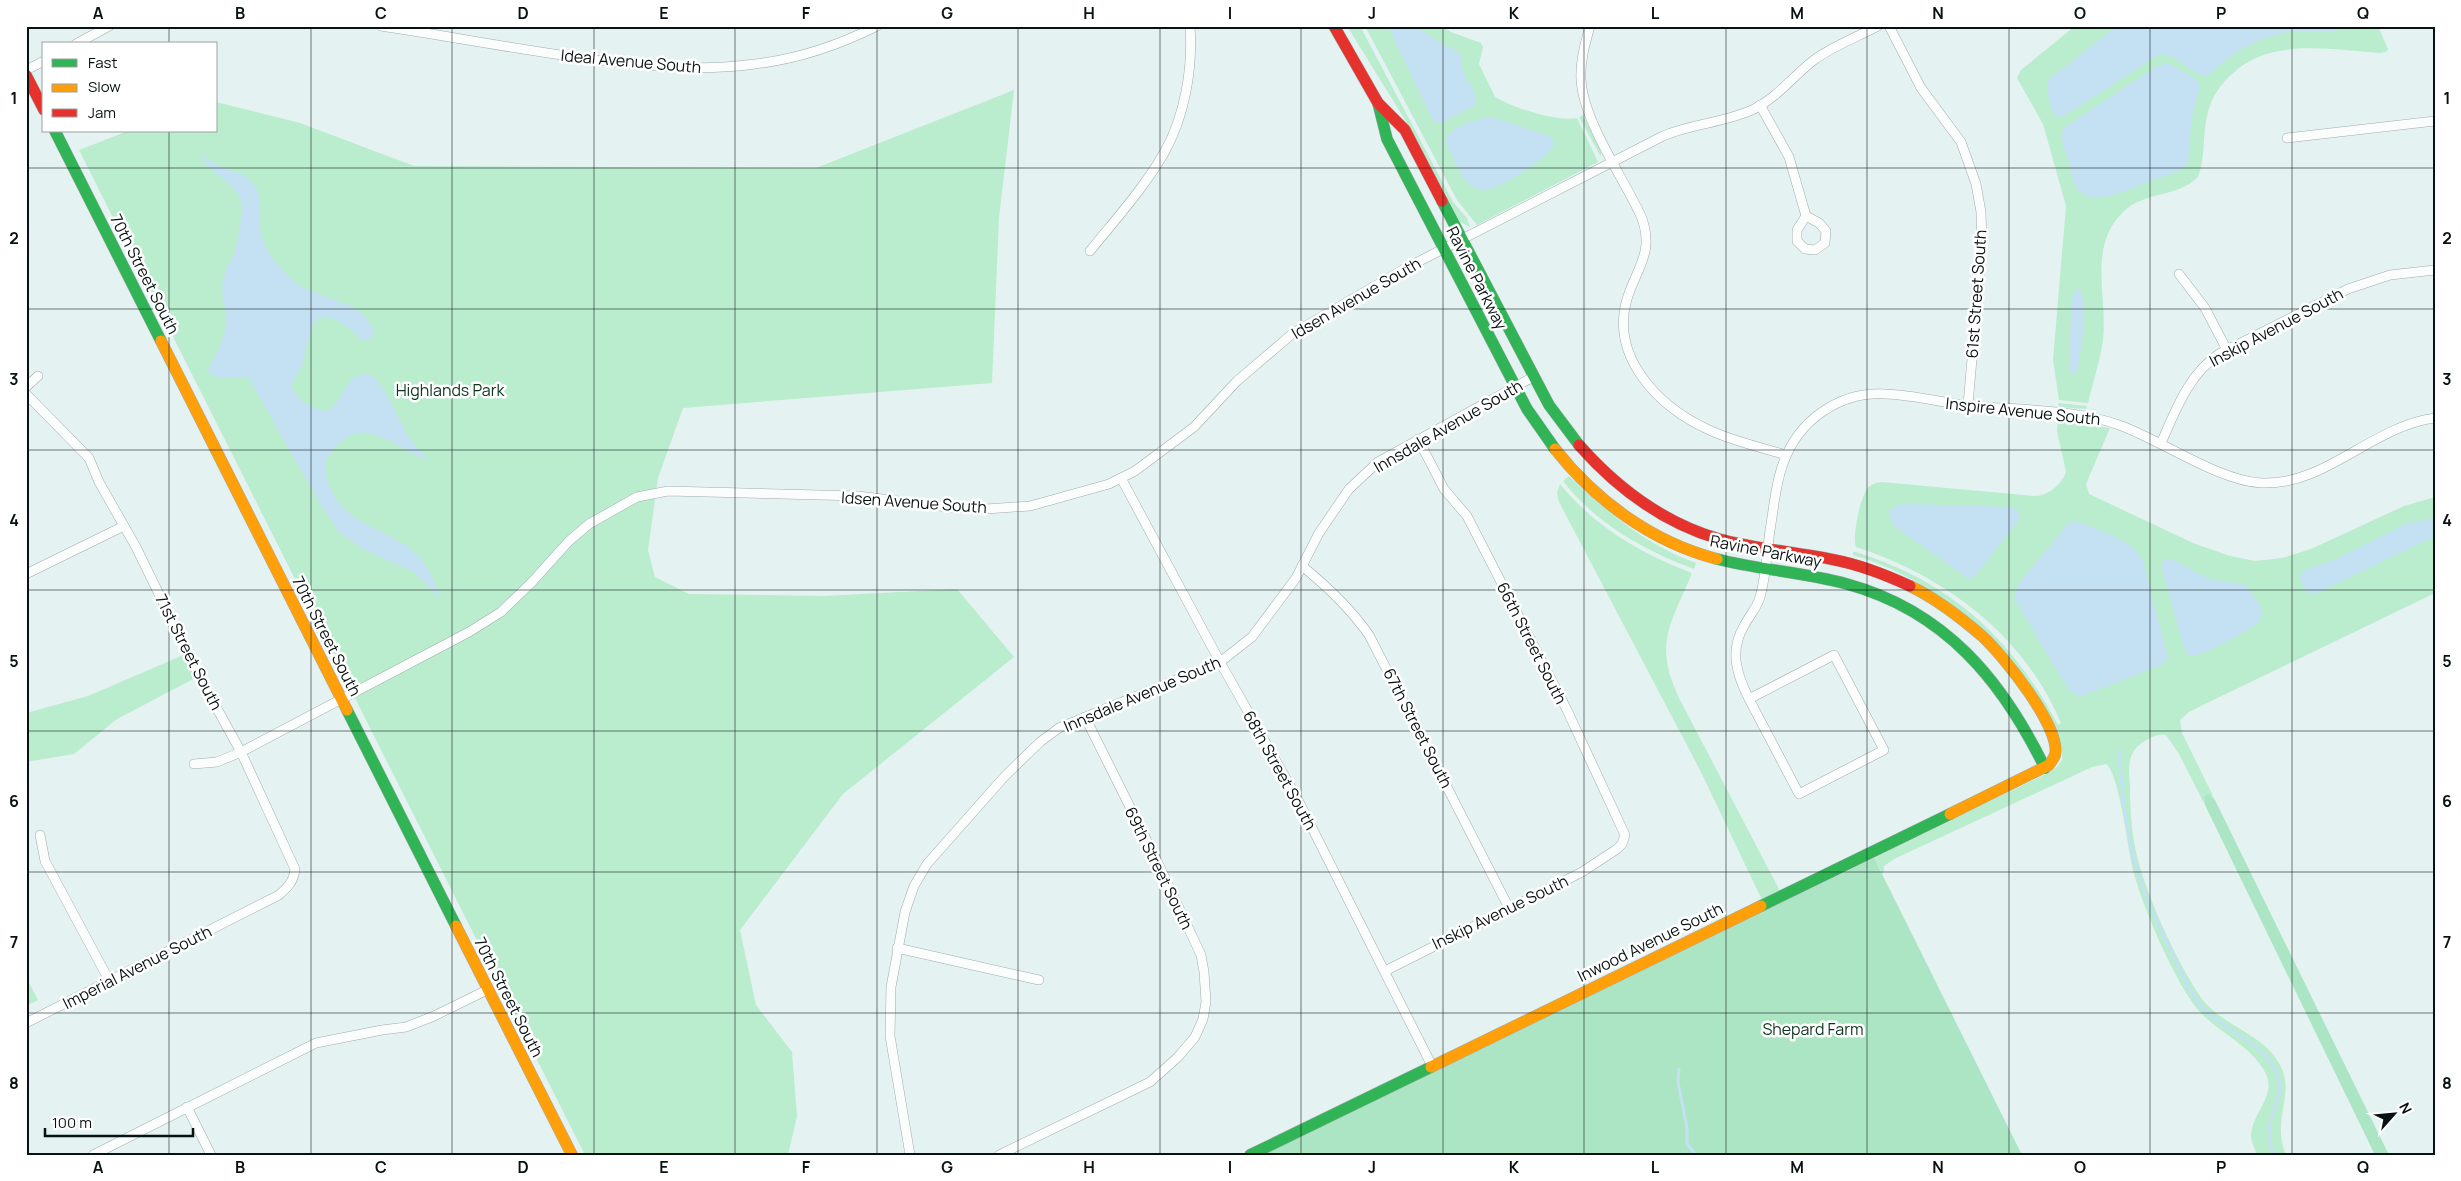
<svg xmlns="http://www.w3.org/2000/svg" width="2461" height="1181" font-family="Manrope,sans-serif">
  <rect width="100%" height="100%" fill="#e5f2f2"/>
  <!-- green -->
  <g fill="#baecce">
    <polygon points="1347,26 1360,26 1453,202 1467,218 1470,227 1460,222 1415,136"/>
    <path d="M1365 26H1442L1451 32 1481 43 1483 47 1479 64 1495 97C1514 108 1556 122 1577 118L1598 162 1477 225 1457 200Z"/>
    <path d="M2075 26H2378L2388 49 2386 52 2379 53C2330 50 2272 37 2232 74 2220 85 2212 96 2208 112 2202 133 2206 157 2198 177 2177 198 2144 191 2123 212 2087 248 2108 296 2103 340 2100 361 2093 382 2088 403L2059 400 2053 360 2066 206 2043 124 2017 78 2021 70Z"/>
    <polygon points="1014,90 999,218 992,383 683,408 658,478 648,550 655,577 689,594 825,596 957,589 1014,657 843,794 740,930 756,1005 792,1052 797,1116 788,1155 585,1155 79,150 128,131 216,131 216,102 300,123 414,166 816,168"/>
    <polygon points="1583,115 1601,152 1601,157 1579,117"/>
    <polygon points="2058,403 2087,406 2086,409 2059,407"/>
    <path d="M2058 420 2110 428 2086 484 2089 494 2193 543 2230 556 2255 561 2282 558 2311 549 2404 506 2435 497V593L2207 703 2189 712 2180 720 2182 733 2215 800 2212 796H2204L2205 805 2179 754 2166 735C2157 734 2152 737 2145 741 2126 751 2129 768 2130 787 2130 807 2131 827 2135 847 2142 887 2178 965 2202 999 2223 1027 2266 1034 2281 1067 2295 1095 2271 1119 2286 1155H2257C2255 1149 2252 1143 2251 1137 2251 1113 2278 1096 2265 1072 2250 1045 2221 1034 2201 1013 2178 989 2142 906 2134 873 2128 853 2120 774 2106 764L2092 767 1894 859 1884 866 1883 875 1874 858 2046 774C2052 771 2060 766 2062 759 2067 741 2018 669 2005 653 1990 634 1970 618 1951 604 1923 583 1887 565 1853 555V552H1856C1951 582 2011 637 2058 725L2061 723C2024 635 1945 576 1856 547 1852 536 1860 499 1867 489 1871 484 1876 483 1882 482L2035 496C2048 496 2062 484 2066 472L2057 431Z"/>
    <path d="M1569 476C1605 511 1648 546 1696 563L1694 569C1644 551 1596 523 1563 481Z"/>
    <path d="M1560 484C1595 527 1641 554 1692 573 1670 626 1653 644 1680 700L1780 891 1762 900 1700 770 1559 502 1557 493Z"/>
    <polygon points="188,653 199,676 117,719 74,754 26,762 26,713 88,696"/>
    <polygon points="26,977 38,1000 26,1006"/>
  </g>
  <!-- forest -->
  <g fill="#abe5c3">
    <polygon points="2209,794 2215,800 2389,1155 2375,1155 2205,805 2204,796"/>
    <polygon points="1874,858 2022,1155 1262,1155"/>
  </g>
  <!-- water -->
  <g fill="#c4e1f3">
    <path d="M1388 26H1413L1459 53C1463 58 1460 62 1462 68 1465 80 1480 94 1475 105L1441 123 1433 121Z"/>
    <path d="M2117 26H2342L2334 32H2286L2259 40 2234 53 2207 76C2189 75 2177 51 2158 55L2064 116 2057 117C2050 109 2044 88 2049 79Z"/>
    <path d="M2167 63 2193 77 2200 86 2192 117 2188 163C2179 174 2165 175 2153 180 2135 186 2096 208 2079 191 2073 185 2071 170 2069 162 2065 151 2059 139 2064 128L2157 66Z"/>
    <path d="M1495 118 1549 136 1554 140V145C1550 157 1502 187 1488 190 1483 191 1478 190 1474 187 1460 180 1454 158 1447 145L1446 139C1454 125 1480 116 1495 118Z"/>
    <path d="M199 154C205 157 212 162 218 166 230 171 243 172 252 182 264 197 258 217 261 234 264 250 279 267 290 278 315 302 359 295 374 331L371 339 362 341C348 327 339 317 319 317L312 326 302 365 291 385C298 402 308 406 325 411L333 407 352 378 363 374 373 376 383 388 408 436 429 462C414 454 382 435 367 433 357 431 347 436 340 443 326 456 321 463 328 482 344 528 385 525 416 554 429 565 435 585 442 600L414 572 363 549 339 532 321 505 248 377C235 375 217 383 208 371 215 355 226 338 226 321 226 306 220 294 223 279 225 271 230 262 234 254 238 243 244 209 240 198 233 183 209 171 199 154Z"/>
    <path d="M2078 288C2091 297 2080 354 2078 369L2074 375 2069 370V359L2072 296Z"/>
    <path d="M1912 504 2011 507 2018 511 2020 518 1975 576 1969 579 1894 526C1882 507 1895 504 1912 504Z"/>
    <polygon points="2435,518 2435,536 2315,594 2308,594 2299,576 2305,570 2336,559 2408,523"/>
    <path d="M2070 521H2077C2098 531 2135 539 2143 562L2167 654V660L2161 665 2082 696 2072 693 2065 684 2014 598 2018 585Z"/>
    <path d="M2165 559 2173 560 2209 579 2246 585 2262 609C2263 615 2261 619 2257 623 2248 631 2199 658 2189 656L2184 647 2161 566Z"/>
  </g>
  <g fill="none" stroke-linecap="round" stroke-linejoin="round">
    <!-- stream -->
    <g stroke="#c4e1f3" stroke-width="3">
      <path d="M2119 751C2122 796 2127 843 2142 885 2150 908 2161 929 2171 951 2180 970 2188 991 2202 1007 2223 1030 2262 1042 2276 1071 2290 1100 2257 1119 2274 1155"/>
      <polyline points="1679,1069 1678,1082 1687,1128 1687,1144 1696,1155"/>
    </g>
    <defs>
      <g id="street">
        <path d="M381 26C455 37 530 52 605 61 655 67 705 71 755 64 798 59 839 45 877 26"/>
        <path d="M1590 26C1585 44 1580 61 1581 79 1583 121 1623 177 1641 216 1655 252 1637 267 1627 299 1610 357 1658 406 1707 429 1732 441 1760 447 1786 455"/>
        <polyline points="1889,26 1921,88 1961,142 1976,184 1981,212 1982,244 1968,405"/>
        <polyline points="76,44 109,26"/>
        <polyline points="26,70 44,61"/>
        <polyline points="1760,105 1789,157 1806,216 1797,230 1797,241 1805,249 1815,250 1825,243 1826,231 1819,223 1806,216"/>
        <polyline points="2287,138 2435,121"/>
        <path d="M1090 251C1115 220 1144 188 1164 153 1185 116 1193 68 1190 26"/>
        <polyline points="2179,274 2205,308 2227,350"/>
        <polyline points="26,387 38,376"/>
        <path d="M26 394 89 458 99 482 136 547 199 676 241 752 295 869C294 881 288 887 279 895L26 1023"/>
        <path d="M2161 443C2176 410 2188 375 2219 354L2348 289 2390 275 2435 270"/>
        <polyline points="1121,478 1220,662 1298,800 1432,1066"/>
        <path d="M1302 566C1328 587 1350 608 1369 635L1509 908"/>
        <polyline points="26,574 124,526"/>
        <path d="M1749 699 1834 655 1884 750 1799 794 1749 699C1737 675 1729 651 1744 626 1749 616 1757 608 1760 597 1766 576 1767 552 1770 530 1774 508 1775 485 1783 464 1798 420 1840 391 1886 394 1915 395 1943 403 1972 406 2019 410 2075 409 2119 425 2161 440 2219 481 2261 483 2326 486 2372 426 2435 418"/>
        <path d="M194 764 217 762 241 752 469 632 501 612 532 582 569 541 589 524 637 497 668 491 858 496 947 507 986 509 1030 506 1109 484 1135 471 1194 427 1237 381 1292 334 1406 268 1663 136C1693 123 1725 123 1754 109 1778 97 1793 76 1814 60 1833 46 1857 37 1878 26"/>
        <polyline points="40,835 45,861 110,982"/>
        <polyline points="897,948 1039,980"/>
        <polyline points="1385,971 1582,872 1617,849 1622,844 1625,835 1567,710 1467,516 1444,489 1418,439"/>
        <polyline points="187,1107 211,1155"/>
        <polyline points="93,1155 316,1043 382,1030 406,1027 434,1016 487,990"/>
        <polyline points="910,1155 890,1036 891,987 905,912 914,886 927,864 1005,776 1040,742 1059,728 1220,662 1252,637 1296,578 1319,533 1349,489 1378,462 1533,377"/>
        <polyline points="999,1155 1150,1082 1178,1057 1195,1037 1203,1019 1206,1002 1204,972 1201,955 1157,861 1085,717"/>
      </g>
      <g id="fast">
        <polyline points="1378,103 1387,139 1527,409 1555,449"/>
        <polyline points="55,131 161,341"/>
        <polyline points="1442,201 1549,405 1579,445"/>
        <path d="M1717 559C1759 570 1804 572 1847 584 1945 611 2002 680 2045 768"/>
        <polyline points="347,710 456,926"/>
        <polyline points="1761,906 1950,814"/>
        <polyline points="1250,1155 1431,1067"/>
      </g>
      <g id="slow">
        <polyline points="161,341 347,710"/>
        <path d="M1555 449C1596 501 1652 542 1717 559"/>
        <path d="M1910 586C1937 599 1960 617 1982 636 2002 654 2062 728 2055 755 2054 758 2051 762 2049 765L1950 814"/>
        <polyline points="456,926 572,1155"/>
        <polyline points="1431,1067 1761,906"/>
      </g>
      <g id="jam">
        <polyline points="1334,26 1378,103 1405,130 1442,201"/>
        <polyline points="26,75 44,110"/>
        <path d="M1579 445C1617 488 1664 523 1719 539 1757 549 1797 552 1835 560 1861 565 1886 575 1910 586"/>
      </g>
    </defs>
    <!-- street casing -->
    <use href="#street" stroke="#a1acac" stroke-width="10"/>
    <!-- fast casing -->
    <use href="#fast" stroke="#a1acac" stroke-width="12"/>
    <!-- slow casing -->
    <use href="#slow" stroke="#a1acac" stroke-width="12"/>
    <!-- jam casing -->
    <use href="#jam" stroke="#a1acac" stroke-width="12"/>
    <!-- street -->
    <use href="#street" stroke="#fbfdfd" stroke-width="9"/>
    <!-- fast -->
    <use href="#fast" stroke="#30b455" stroke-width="11"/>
    <!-- slow -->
    <use href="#slow" stroke="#ff9f0a" stroke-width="11"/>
    <!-- jam -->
    <use href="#jam" stroke="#e5322d" stroke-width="11"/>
  </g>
  <!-- grid -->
  <path fill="none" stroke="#091212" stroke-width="1" stroke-opacity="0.55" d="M169 26V44M311 26V1155M452 26V1155M594 26V1155M735 26V1155M877 26V1155M1018 26V1155M1160 26V1155M1301 26V1155M1443 26V1155M1584 26V1155M1726 26V1155M1867 26V1155M2009 26V1155M2150 26V1155M2292 26V1155M169 131V1155M26 168H2435M26 309H2435M26 450H2435M26 590H2435M26 731H2435M26 872H2435M26 1013H2435"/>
  <g text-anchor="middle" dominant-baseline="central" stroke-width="5" stroke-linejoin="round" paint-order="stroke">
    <!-- street labels -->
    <g font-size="16" fill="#091212" stroke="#fff">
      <text transform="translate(631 61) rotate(5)">Ideal Avenue South</text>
      <text transform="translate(145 274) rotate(63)">70th Street South</text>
      <text transform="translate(1477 278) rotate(63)">Ravine Parkway</text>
      <text transform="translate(1976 294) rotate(-86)">61st Street South</text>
      <text transform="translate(1356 298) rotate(-30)">Idsen Avenue South</text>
      <text transform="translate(2276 327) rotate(-28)">Inskip Avenue South</text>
      <text transform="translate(2023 411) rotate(6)">Inspire Avenue South</text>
      <text transform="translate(1448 426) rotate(-30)">Innsdale Avenue South</text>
      <text transform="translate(914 502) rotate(4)">Idsen Avenue South</text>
      <text transform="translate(1766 551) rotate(11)">Ravine Parkway</text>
      <text transform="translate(327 636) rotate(63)">70th Street South</text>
      <text transform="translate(1532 643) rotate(63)">66th Street South</text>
      <text transform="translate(189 652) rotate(63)">71st Street South</text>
      <text transform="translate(1142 694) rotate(-23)">Innsdale Avenue South</text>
      <text transform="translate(1418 728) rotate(63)">67th Street South</text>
      <text transform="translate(1280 770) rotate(61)">68th Street South</text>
      <text transform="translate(1159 868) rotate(64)">69th Street South</text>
      <text transform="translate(1500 912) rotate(-26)">Inskip Avenue South</text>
      <text transform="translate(1650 942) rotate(-26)">Inwood Avenue South</text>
      <text transform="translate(137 967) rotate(-27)">Imperial Avenue South</text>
      <text transform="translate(509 997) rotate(63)">70th Street South</text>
    </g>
    <!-- park labels -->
    <g font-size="16" fill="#0b341c" stroke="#fff">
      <text x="450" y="390">Highlands Park</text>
      <text x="1813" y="1029">Shepard Farm</text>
    </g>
  </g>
  <!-- border -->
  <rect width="2461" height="1181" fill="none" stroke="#ffffff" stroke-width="55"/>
  <!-- legend -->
  <rect x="42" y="42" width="175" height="90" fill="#ffffff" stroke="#9da0a0"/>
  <rect x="52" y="59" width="25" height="8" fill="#30b455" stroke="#9da0a0"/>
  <text x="88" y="68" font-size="15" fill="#091212">Fast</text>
  <rect x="52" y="84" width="25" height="8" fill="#ff9f0a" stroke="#9da0a0"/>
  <text x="88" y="92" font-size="15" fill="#091212">Slow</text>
  <rect x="52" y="109" width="25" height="8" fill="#e5322d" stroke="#9da0a0"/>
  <text x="88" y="118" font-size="15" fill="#091212">Jam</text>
  <!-- north arrow -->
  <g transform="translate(2394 1114) rotate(63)" stroke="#ffffff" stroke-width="4" paint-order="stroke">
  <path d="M0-4L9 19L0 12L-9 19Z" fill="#091212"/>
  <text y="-8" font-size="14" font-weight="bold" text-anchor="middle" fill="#091212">N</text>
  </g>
  <!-- scale -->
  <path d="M45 1128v8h148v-8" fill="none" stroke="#091212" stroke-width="2.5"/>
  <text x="52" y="1128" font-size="15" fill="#091212" stroke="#ffffff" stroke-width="4" paint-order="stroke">100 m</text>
  <rect x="28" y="28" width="2406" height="1126" fill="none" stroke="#091212" stroke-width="2"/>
  <g font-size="16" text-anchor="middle" font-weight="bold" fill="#091212">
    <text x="98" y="19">A</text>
    <text x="240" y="19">B</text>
    <text x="381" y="19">C</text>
    <text x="523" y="19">D</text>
    <text x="664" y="19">E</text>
    <text x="806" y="19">F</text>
    <text x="947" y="19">G</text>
    <text x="1089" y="19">H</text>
    <text x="1230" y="19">I</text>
    <text x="1372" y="19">J</text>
    <text x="1514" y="19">K</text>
    <text x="1655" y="19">L</text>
    <text x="1797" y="19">M</text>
    <text x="1938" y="19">N</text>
    <text x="2080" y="19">O</text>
    <text x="2221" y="19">P</text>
    <text x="2363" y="19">Q</text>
    <text x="14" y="104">1</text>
    <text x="2447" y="104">1</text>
    <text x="14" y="244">2</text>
    <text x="2447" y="244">2</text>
    <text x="14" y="385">3</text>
    <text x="2447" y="385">3</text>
    <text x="14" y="526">4</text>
    <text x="2447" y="526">4</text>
    <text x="14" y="667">5</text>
    <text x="2447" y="667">5</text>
    <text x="14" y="807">6</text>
    <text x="2447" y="807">6</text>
    <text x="14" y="948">7</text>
    <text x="2447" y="948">7</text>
    <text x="14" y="1089">8</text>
    <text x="2447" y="1089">8</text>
    <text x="98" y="1173">A</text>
    <text x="240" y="1173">B</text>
    <text x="381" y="1173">C</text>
    <text x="523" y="1173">D</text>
    <text x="664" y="1173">E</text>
    <text x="806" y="1173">F</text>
    <text x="947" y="1173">G</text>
    <text x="1089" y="1173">H</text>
    <text x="1230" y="1173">I</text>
    <text x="1372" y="1173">J</text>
    <text x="1514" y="1173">K</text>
    <text x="1655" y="1173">L</text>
    <text x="1797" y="1173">M</text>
    <text x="1938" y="1173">N</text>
    <text x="2080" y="1173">O</text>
    <text x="2221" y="1173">P</text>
    <text x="2363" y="1173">Q</text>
  </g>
</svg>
